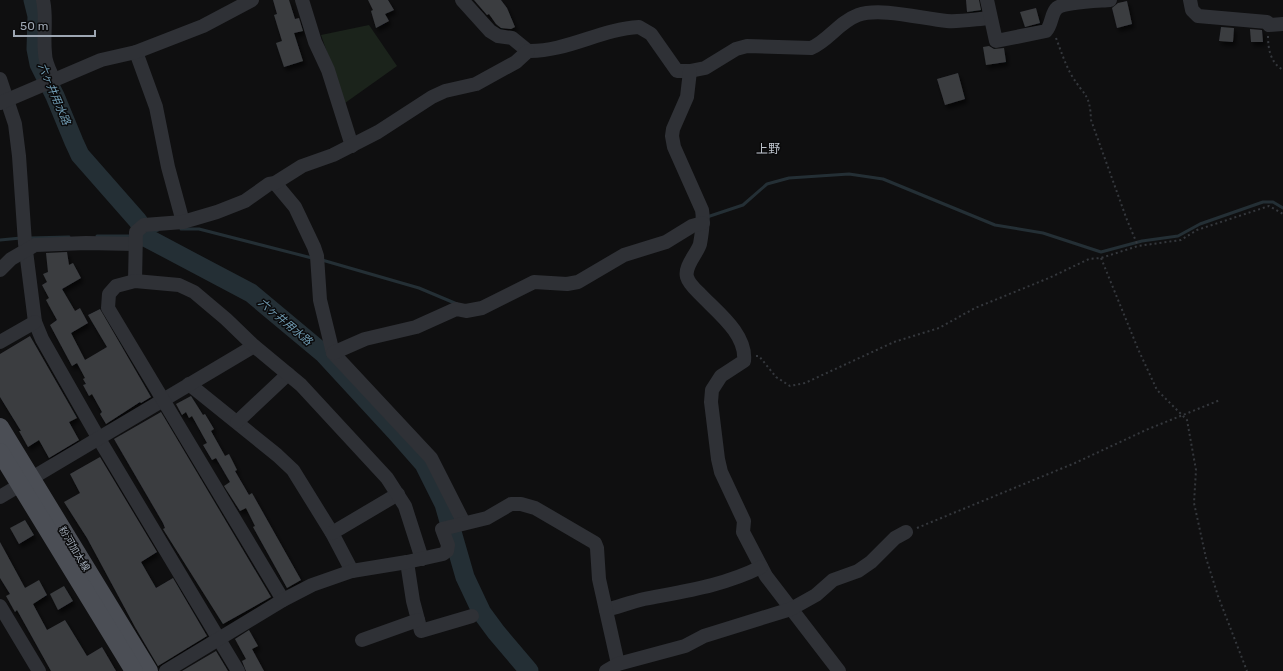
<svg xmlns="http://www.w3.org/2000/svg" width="1283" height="671" font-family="Rubik,'Noto Sans JP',sans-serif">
  <defs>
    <filter id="shadow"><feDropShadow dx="2.5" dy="4" stdDeviation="2" flood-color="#0009"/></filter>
  </defs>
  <rect width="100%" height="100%" fill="#0f0f10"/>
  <!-- green -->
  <polygon fill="#1b231b" points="369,25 397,66 345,103 321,35"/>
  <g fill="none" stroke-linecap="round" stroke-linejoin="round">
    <!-- stream -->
    <g stroke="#242f35" stroke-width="3">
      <polyline points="707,217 743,205 767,184 789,178 849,174 883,179 995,225 1043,233 1101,252 1142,241 1178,236 1200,224 1263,202 1273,202 1283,208"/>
      <polyline points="181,229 199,229 312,258"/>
      <polyline points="145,234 158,230"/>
      <polyline points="97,236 133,236"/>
      <polyline points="29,238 69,237"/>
      <polyline points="0,240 21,238"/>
      <polyline points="322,260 419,288 457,304"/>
    </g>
    <!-- river -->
    <polyline stroke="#242f35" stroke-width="19" points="33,0 37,16 36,49 39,64 55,96 74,142 80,155 138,221 147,238 251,293 324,354 395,431 424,464 444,504 465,577 482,613 496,632 529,671"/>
  </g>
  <!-- building -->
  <g fill="#3b3d41" filter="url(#shadow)">
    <polygon points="273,0 289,0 295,19 299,18 303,31 294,33 303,61 284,67 276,43 282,41 274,15 277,14"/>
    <polygon points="368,0 388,0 394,10 385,14 389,21 376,28 371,11 373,10"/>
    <polygon points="474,0 501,0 507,8 515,27 511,29 501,28 496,24 489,14 487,15"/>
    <polygon points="966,0 979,0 981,10 967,12"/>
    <polygon points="1127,1 1132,24 1117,28 1112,8 1118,3"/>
    <polygon points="1036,8 1040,23 1025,27 1020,12"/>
    <polygon points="1221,27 1234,28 1233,42 1219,41"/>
    <polygon points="1250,29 1262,30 1263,42 1251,42"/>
    <polygon points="989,46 994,49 1004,48 1006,62 986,65 983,47"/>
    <polygon points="958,73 965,99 945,105 937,79"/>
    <polygon points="67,252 69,265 73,263 81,278 62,289 75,311 80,308 88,323 71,333 85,360 107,347 88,315 100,309 151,397 141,403 140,402 106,424 100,414 102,412 92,394 89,396 83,385 86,384 83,379 85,378 77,363 72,366 50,325 57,320 46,300 49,298 42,285 47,282 43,274 48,272 46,253"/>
    <polygon points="30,336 77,418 69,422 79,440 49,458 39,440 28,447 19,431 21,431 0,397 0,354"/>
    <polygon points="191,396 203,415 205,414 214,429 211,431 225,456 229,454 237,470 235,471 249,495 252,493 301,580 287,588 253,527 255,526 246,508 240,511 224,486 230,482 216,458 212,460 203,445 207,443 192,416 189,418 186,412 182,415 176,404"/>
    <polygon points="161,412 271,597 223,624 163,529 165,528 163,523 114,439"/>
    <polygon points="100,457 157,552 141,562 156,588 173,578 207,636 158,666 135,627 87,538 64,502 80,493 70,474"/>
    <polygon points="25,520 34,535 19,544 10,528"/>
    <polygon points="0,542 25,588 39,580 47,595 33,604 47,630 65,620 87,656 102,647 116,671 51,671 17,610 15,612 6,596 10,594 0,578"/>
    <polygon points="64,586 73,601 58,610 50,594"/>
    <polygon points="249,630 258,646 252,649 264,671 246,671 242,661 246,659 235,639"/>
    <polygon points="216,651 228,671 182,671 204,658"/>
  </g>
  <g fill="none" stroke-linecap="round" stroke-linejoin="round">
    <!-- path -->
    <g stroke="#35383d" stroke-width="2" stroke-dasharray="2 3" stroke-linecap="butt">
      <path d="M1268 36C1268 50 1271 63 1283 70"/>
      <path d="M1056 38C1061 51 1065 64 1072 76 1084 96 1090 93 1091 120L1127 220 1138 246"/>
      <polyline points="1101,258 1138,349 1157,390 1187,420 1196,470 1194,503 1206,558 1218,596 1247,671"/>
      <polyline points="756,356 759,356 776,377 790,386 805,383 894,342 939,328 975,308 1049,278 1089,259 1101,258 1138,246 1181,240 1197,230 1269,206 1283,214"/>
      <polyline points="917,528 1075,463 1146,430 1220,400"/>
    </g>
    <!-- minor -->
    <g stroke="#2f3136" stroke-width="14">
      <path d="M43 0C47 18 43 35 45 53 45 63 50 71 54 80"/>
      <polyline points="302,0 315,42 328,70 352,146"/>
      <path d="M462 0 490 31 498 36 512 38 528 51C566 52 601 29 639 27L651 34 677 71H690L705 68 736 49 747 46 811 48C828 41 839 22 858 15 881 7 923 19 947 21 961 22 976 19 990 18"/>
      <path d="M987 0 996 41 1046 31C1052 25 1051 13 1057 8 1064 2 1099 1 1110 0"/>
      <polyline points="1190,0 1192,10 1198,16 1267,22 1269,25 1283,24"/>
      <polyline points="136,52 156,107 168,167 183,222"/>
      <path d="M690 71 687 97 673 129 672 136 674 147 702 210C704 221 702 233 700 244 697 254 684 266 687 277 689 284 696 290 700 294 717 312 747 334 744 361L721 376 712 390 711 402 718 459 721 472 744 521 743 532 766 576 839 671"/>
      <polyline points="0,79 15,124 19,156 25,243 35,322 42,339 99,439 238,671"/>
      <polyline points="0,103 101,60 136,52 203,26 252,0"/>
      <polyline points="275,183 295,207 314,247 317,256 320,300 333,353 431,458 464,523"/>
      <polyline points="0,270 11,259 35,245 86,243 136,244"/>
      <polyline points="135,281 136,232 144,225 183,222 217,212 245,201 269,184 275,183 302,166 333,155 378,132 432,97 445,91 476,84 516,62 528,51"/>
      <polyline points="0,342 35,322"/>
      <polyline points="333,353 365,339 416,327 456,309 466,311 482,308 534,282 567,284 578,282 624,255 666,242 692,226 703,223"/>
      <polyline points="189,384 277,455 293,470 332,533 352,571"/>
      <polyline points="237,422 288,374"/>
      <polyline points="0,497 254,346"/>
      <polyline points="332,533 398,494"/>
      <polyline points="407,562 413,601 421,631 472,616"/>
      <polyline points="283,600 108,308 109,294 116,286 135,281 179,285 194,292 226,319 254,346 301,385 387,478 405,506 422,559"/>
      <polyline points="0,606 39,671"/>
      <path d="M606 610C618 607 631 602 644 599 685 591 723 586 761 567"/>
      <polyline points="362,640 418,620"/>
      <polyline points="166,671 283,600 312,585 352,571 407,562 443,554 447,551 448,545 442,529 487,518 511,504 521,504 535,508 595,543 597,548 599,579 618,664"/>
      <polyline points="606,671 618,664 685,646 704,636 791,609 816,595 833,580 858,571 871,562 895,538 906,532"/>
    </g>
    <!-- major -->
    <g stroke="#4b4e55" stroke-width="18">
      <polyline points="0,427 149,671"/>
      <polyline points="0,452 134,671"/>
    </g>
  </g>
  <g text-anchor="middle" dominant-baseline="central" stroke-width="3" stroke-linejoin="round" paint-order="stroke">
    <!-- street labels -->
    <g font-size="10" fill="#9ea7b3" stroke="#0a0a0b">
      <text transform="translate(74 549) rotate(59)">粉河加太線</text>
    </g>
    <!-- water labels -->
    <g font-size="11" font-style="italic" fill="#709bb2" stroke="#0a0a0b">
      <text transform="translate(54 94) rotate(67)">六ヶ井用水路</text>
      <text transform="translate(285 322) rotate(40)">六ヶ井用水路</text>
    </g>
    <!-- quarter labels -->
    <g font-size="12" fill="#bfc5ce" stroke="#0a0a0b">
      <text x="768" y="149">上野</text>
    </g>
  </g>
  <!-- scale -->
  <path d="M14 30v6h81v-6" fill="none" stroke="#9ea7b3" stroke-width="2"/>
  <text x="20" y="30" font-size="12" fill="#9ea7b3" stroke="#0a0a0b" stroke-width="3" paint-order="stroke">50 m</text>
</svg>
